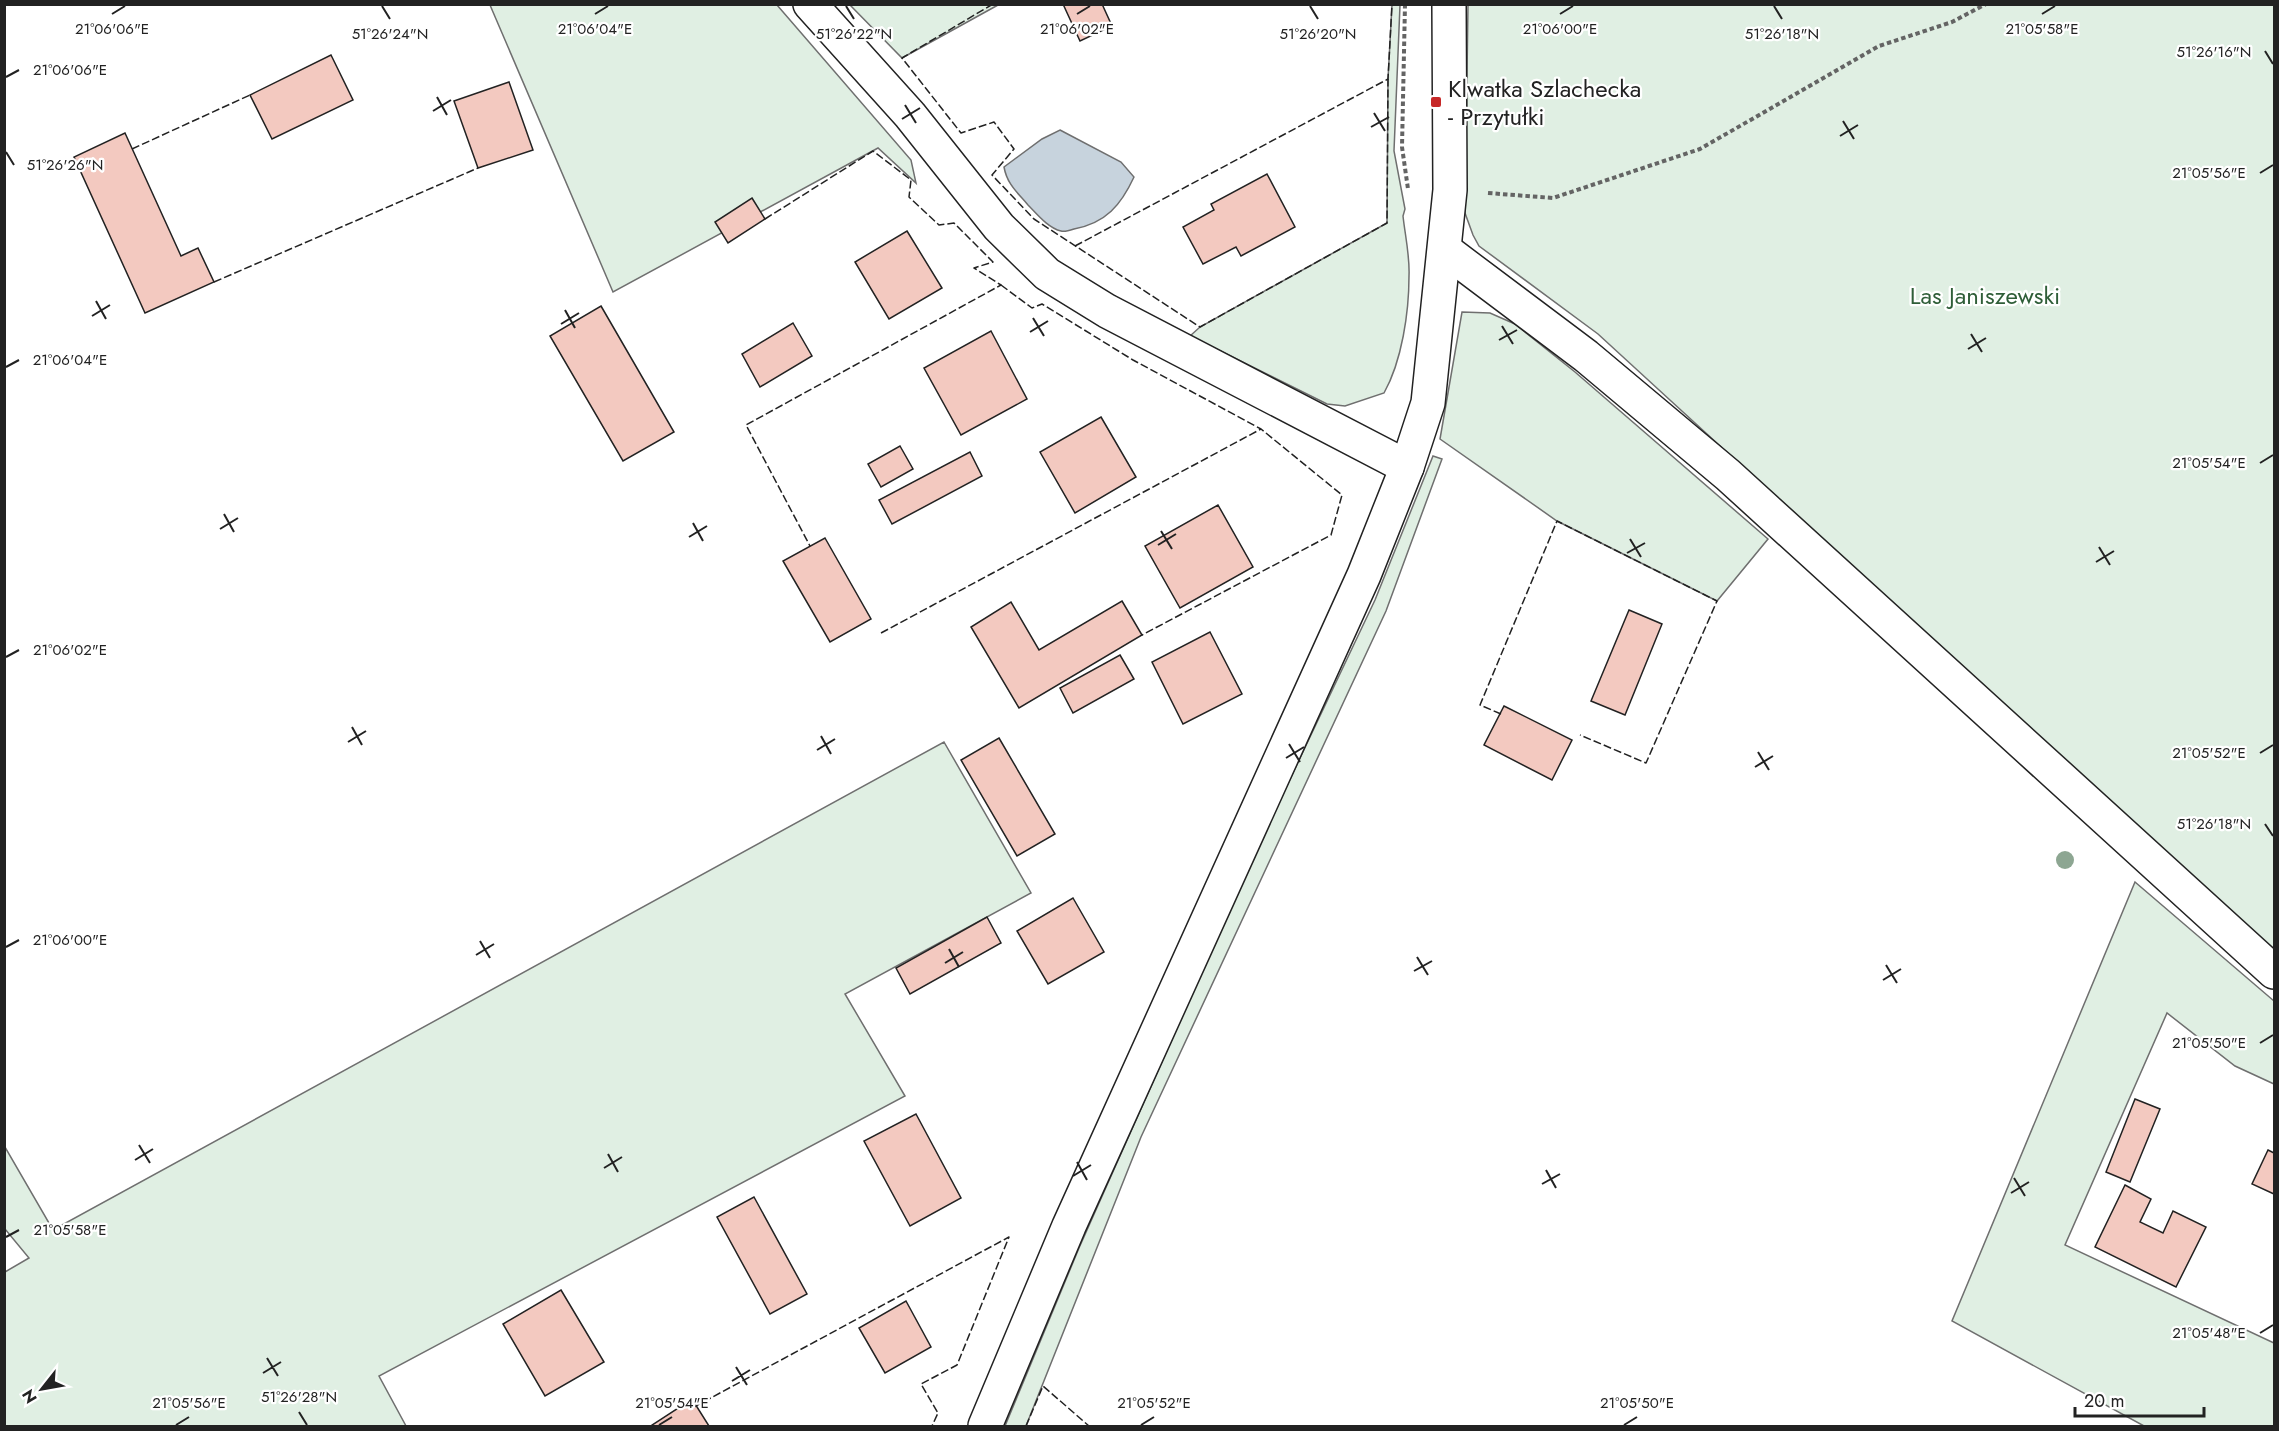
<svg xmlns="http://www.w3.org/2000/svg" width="2279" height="1431" font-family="Jost,sans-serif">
  <rect width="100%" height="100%" fill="#fff"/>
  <!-- green -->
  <g fill="#e0efe3" stroke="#6f6f6f" stroke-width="1.5">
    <polygon points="490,5 777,5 911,160 916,183 878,148 613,292"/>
    <polygon points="850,5 998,5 902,58"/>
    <path d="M1392 5H1400L1394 151 1405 209 1403 216C1405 235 1410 256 1409 276 1409 312 1402 361 1384 393L1345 406 1327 404 1190 336 1200 327 1387 223 1388 79Z"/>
    <polygon points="1468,5 2274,5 2274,954 1598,334 1479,246 1473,235 1465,213"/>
    <polygon points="1462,312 1490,313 1515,324 1575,372 1768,539 1717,601 1557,521 1440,439"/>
    <polygon points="1433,456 1442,459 1386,611 1141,1137 1026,1426 1005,1426 1079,1248 1253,857 1375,600"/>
    <polygon points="944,742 1031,893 845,994 905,1096 379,1376 406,1426 5,1426 5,1272 29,1258 5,1229 5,1147 53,1230"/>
    <polygon points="2135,882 2274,1001 2274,1084 2235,1066 2167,1013 2065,1245 2274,1343 2274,1426 2144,1426 1952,1321"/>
  </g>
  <!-- water -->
  <path fill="#c7d3dd" stroke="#6f6f6f" stroke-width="1.5" d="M1060 130 1121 162 1134 177C1121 205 1106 223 1074 229 1071 230 1064 232 1061 231 1048 228 1037 214 1028 205 1017 192 1007 184 1004 167L1042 139Z"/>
  <!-- building -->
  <g fill="#f3c9c0" stroke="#222" stroke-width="1.5">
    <polygon points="1063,4 1102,4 1112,26 1080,41"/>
    <polygon points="331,55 353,100 272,139 250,95"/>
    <polygon points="509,82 533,150 478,168 454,101"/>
    <polygon points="125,133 181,256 198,248 214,282 145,313 74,157"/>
    <polygon points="1267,174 1295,227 1241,256 1236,247 1203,264 1183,227 1214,210 1211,204"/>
    <polygon points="752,198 765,219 728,243 715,222"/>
    <polygon points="907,231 942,288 889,319 855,262"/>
    <polygon points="601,306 674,432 623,461 550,336"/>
    <polygon points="793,323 812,356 760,387 742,354"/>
    <polygon points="991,331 1027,399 961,435 924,368"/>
    <polygon points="1101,417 1136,477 1075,513 1040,452"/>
    <polygon points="900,446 913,469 881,487 868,464"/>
    <polygon points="970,452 982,476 892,524 879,500"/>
    <polygon points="1218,505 1253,567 1180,608 1145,546"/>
    <polygon points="825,538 871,619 830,642 783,561"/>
    <polygon points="1122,601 1142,635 1019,708 971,627 1011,602 1039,650"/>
    <polygon points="1629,610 1662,624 1625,715 1591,701"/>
    <polygon points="1210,632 1242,694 1183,724 1152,662"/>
    <polygon points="1120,655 1134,679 1073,713 1060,688"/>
    <polygon points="1504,706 1572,740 1552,780 1484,745"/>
    <polygon points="999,738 1055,834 1017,856 961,760"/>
    <polygon points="1073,898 1104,952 1048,984 1017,931"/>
    <polygon points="987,917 1001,943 910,994 896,968"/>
    <polygon points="2135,1099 2160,1109 2130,1182 2106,1172"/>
    <polygon points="916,1114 961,1198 910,1226 864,1141"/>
    <polygon points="2268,1150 2274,1153 2274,1194 2252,1184"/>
    <polygon points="2125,1185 2151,1199 2140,1222 2163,1233 2173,1211 2206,1227 2176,1287 2095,1247"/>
    <polygon points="754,1197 807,1294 770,1314 717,1217"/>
    <polygon points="561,1290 604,1362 545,1396 503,1324"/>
    <polygon points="906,1301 931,1347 885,1373 859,1328"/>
    <polygon points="692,1399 709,1426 653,1426 652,1425"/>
  </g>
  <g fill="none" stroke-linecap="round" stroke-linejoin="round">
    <defs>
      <g id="minor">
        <polyline points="810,4 910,115 999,227 1047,274 1107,311 1407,467"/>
        <polyline points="1445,250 1586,356 1728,475 2274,972"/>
        <polyline points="985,1426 1069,1226 1364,575 1407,467 1428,403 1450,190 1449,4"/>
      </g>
    </defs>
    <!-- minor casing -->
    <use href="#minor" stroke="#222" stroke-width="36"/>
    <!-- path -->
    <g stroke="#646464" stroke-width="4" stroke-dasharray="4.5 3" stroke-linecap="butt">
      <polyline points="1405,4 1402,147 1408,189"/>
      <polyline points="1488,193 1553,198 1700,149 1879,46 1952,22 1986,4"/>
    </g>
    <!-- minor -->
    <use href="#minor" stroke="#fff" stroke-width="33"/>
    <!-- fence -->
    <g stroke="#222" stroke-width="1.5" stroke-dasharray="8 3" stroke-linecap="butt">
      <polyline points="993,4 902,58 961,133 994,122 1014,149 992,175 1034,219 1200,327 1387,223 1388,79"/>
      <polyline points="132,149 250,95"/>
      <polyline points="765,219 873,151 911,180 909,197 939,225 954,223 993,262 974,268 1001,285 746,425 810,546"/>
      <polyline points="1075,246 1388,79 1392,4"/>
      <polyline points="214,282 478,168"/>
      <polyline points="1001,285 1032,308 1042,304 1133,360 1261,429 1342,495 1331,535 1142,635"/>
      <polyline points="881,633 1261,429"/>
      <polyline points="1501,714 1480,705 1557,521 1717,601 1646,763 1580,735"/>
      <polyline points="694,1407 1009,1237 957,1365 921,1384 938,1413 932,1426"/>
      <polyline points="1026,1426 1043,1386 1089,1426"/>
    </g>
  </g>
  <!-- trees -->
  <circle fill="#8da692" cx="2065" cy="860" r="9"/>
  <!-- ticks -->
  <path fill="none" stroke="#222" stroke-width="2" d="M382 6 390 19M846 6 854 19M1310 6 1318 19M1774 6 1782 19M112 14 125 6M595 14 608 6M1077 14 1090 6M1560 14 1573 6M2042 14 2055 6M2265 51 2273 64M6 77 19 70M437 97 447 115M905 105 916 123M433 111 451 100M1374 113 1385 131M902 119 920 108M1843 121 1854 139M1371 127 1389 117M1840 136 1858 125M6 152 14 165M2260 173 2273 165M96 301 106 319M565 310 575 328M92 316 110 305M1033 318 1044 336M561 324 579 313M1502 326 1513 344M1030 332 1048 321M1971 334 1982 352M1499 340 1517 330M1968 349 1986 338M6 367 19 360M2260 463 2273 455M224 514 234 532M693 523 703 541M220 529 238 518M1161 531 1172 549M689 537 707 526M1630 539 1641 557M1158 545 1176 534M2099 547 2110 565M1627 553 1645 543M2096 562 2114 551M6 657 19 650M352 727 362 745M821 736 831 754M348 742 366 731M1289 744 1300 762M817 750 835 739M1758 752 1769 770M2260 753 2273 745M1286 758 1304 747M1755 767 1773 756M2265 824 2273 836M480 941 490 958M6 947 19 940M949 949 959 967M476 955 494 944M1417 957 1428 975M945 963 963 952M1886 965 1897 983M1414 971 1432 961M1883 980 1901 969M2260 1043 2273 1035M139 1145 150 1163M608 1154 618 1172M135 1160 153 1149M1077 1162 1087 1180M604 1168 622 1157M1546 1170 1556 1188M1073 1176 1091 1165M2014 1178 2025 1196M1542 1184 1560 1174M2011 1193 2029 1182M6 1237 19 1230M2260 1333 2273 1325M267 1358 278 1376M736 1367 747 1385M263 1373 281 1362M732 1381 750 1370M299 1412 307 1425M176 1425 189 1417M659 1425 672 1417M1141 1425 1154 1417M1624 1425 1637 1417"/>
  <!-- markers -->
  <rect fill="#c62828" stroke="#fff" stroke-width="2" x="1430" y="96" width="12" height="12" rx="3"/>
  <g text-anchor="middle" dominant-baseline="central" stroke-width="4.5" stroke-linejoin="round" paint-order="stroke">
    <!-- poi labels -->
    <g font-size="24" fill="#222" stroke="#fff" text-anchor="start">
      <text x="1448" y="88">Klwatka Szlachecka<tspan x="1448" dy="28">- Przytułki</tspan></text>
    </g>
    <!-- park labels -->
    <g font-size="24" fill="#2f5e38" stroke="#fff">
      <text x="1985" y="295">Las Janiszewski</text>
    </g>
  </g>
  <g font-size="15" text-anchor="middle" fill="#222" stroke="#fff" stroke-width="4.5" stroke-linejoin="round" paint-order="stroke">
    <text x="112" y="34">21°06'06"E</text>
    <text x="595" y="34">21°06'04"E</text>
    <text x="1077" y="34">21°06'02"E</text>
    <text x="1560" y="34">21°06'00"E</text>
    <text x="2042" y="34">21°05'58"E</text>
    <text x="390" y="39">51°26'24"N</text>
    <text x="854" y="39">51°26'22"N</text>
    <text x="1318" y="39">51°26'20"N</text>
    <text x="1782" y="39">51°26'18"N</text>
    <text x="2214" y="57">51°26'16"N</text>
    <text x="70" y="75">21°06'06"E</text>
    <text x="65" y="170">51°26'26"N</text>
    <text x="2209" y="178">21°05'56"E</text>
    <text x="70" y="365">21°06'04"E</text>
    <text x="2209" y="468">21°05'54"E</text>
    <text x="70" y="655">21°06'02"E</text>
    <text x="2209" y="758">21°05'52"E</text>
    <text x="2214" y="829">51°26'18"N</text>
    <text x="70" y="945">21°06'00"E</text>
    <text x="2209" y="1048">21°05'50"E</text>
    <text x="70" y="1235">21°05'58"E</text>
    <text x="2209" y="1338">21°05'48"E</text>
    <text x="299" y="1402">51°26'28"N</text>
    <text x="189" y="1408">21°05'56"E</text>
    <text x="672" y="1408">21°05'54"E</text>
    <text x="1154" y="1408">21°05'52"E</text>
    <text x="1637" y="1408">21°05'50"E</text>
  </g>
  <!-- border -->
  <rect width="2279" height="1431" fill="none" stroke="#222222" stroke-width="12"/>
  <!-- north arrow -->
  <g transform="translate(42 1389) rotate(239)" stroke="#ffffff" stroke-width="4.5" paint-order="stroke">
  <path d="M0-4.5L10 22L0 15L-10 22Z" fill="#222222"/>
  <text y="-9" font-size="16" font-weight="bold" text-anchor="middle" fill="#222222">N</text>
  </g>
  <!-- scale -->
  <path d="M2075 1407v9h129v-9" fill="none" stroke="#222222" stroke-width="3"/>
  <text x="2084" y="1407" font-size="18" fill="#222222" stroke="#ffffff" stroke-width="4.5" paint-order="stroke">20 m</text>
</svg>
